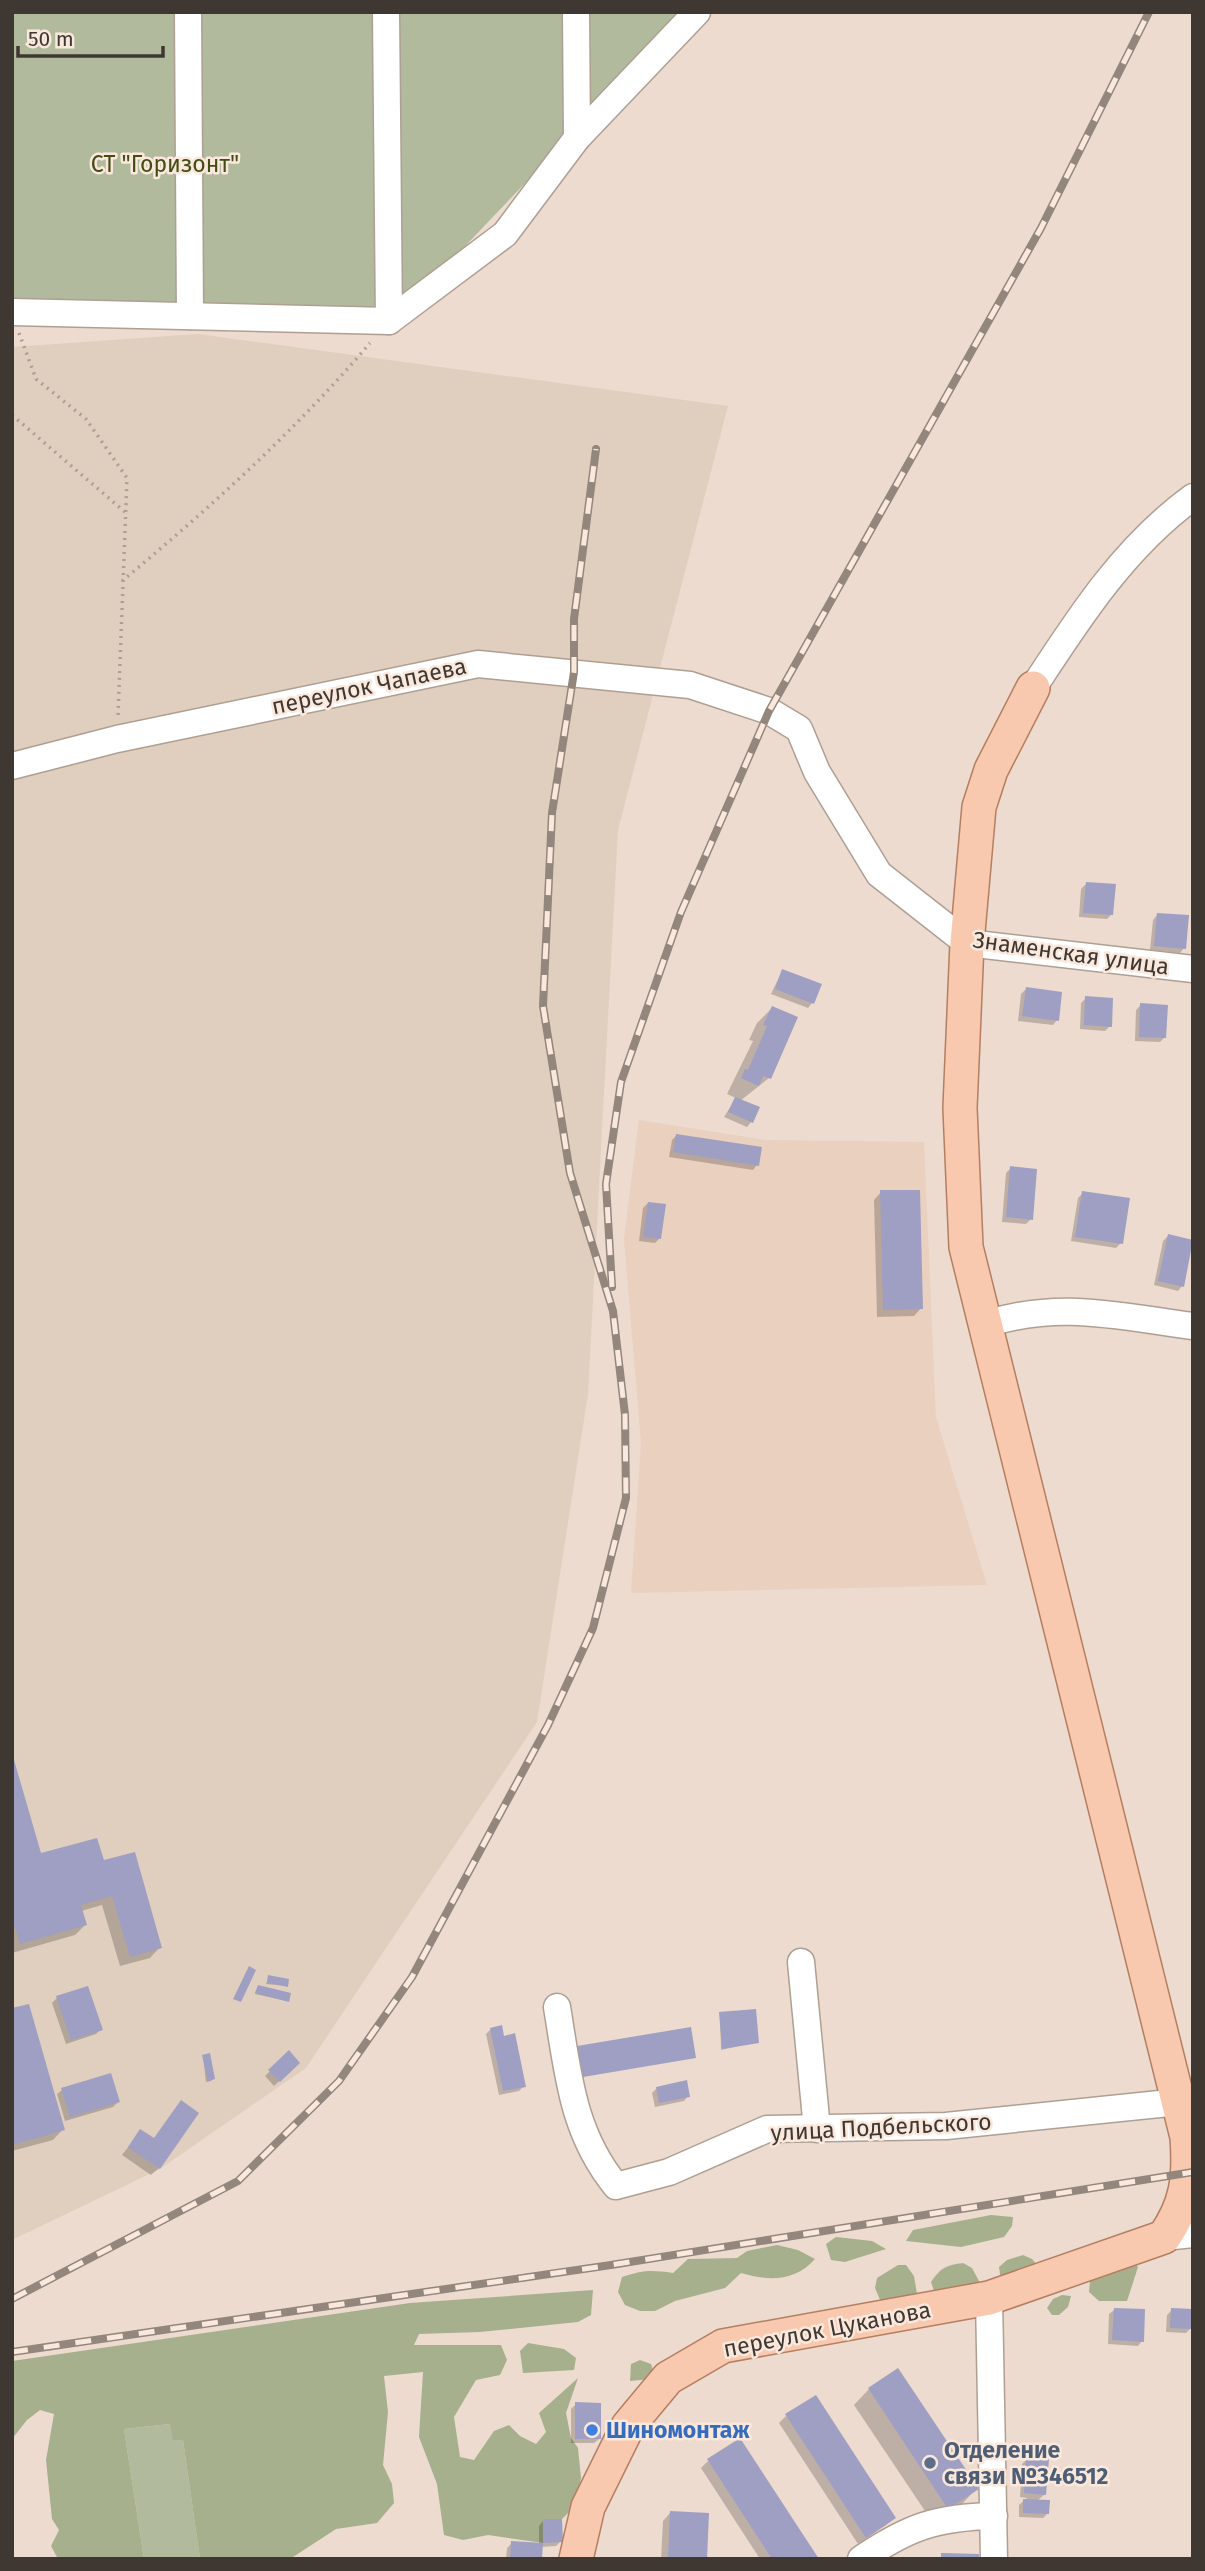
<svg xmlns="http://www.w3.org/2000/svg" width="1205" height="2571" font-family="'Fira Sans',sans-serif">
  <rect width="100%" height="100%" fill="#eddbcf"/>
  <!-- industrial -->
  <polygon fill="#e0cfbe" points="198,334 728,406 618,830 588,1394 537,1722 306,2068 160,2169 12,2240 12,347"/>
  <!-- built -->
  <polygon fill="#e9d0bf" points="639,1120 766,1140 924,1142 936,1417 987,1585 631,1593 641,1442 624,1240"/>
  <!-- green -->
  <g fill="#b1ba9d">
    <polygon points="12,12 688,12 409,305 12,322"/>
    <polygon points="170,2424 183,2440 200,2559 144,2559 124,2429"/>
  </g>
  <!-- forest -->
  <g fill="#a6b08d">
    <polygon points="991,2215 1013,2217 1012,2226 1004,2237 961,2247 906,2241 913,2230"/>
    <polygon points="836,2237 872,2241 886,2249 845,2262 831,2260 826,2244"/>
    <path d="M777 2245 798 2250 815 2259C795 2282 768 2281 741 2273L725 2288 675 2301 655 2311H640L625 2305 618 2292 622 2277C644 2270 651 2270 673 2273L688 2259 737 2258 747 2251Z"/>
    <polygon points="1023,2255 1032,2259 1043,2272 1002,2289 999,2267 1007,2260"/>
    <polygon points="1134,2262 1138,2267 1127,2301 1099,2301 1089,2292 1090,2281"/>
    <path d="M963 2263 972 2268 979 2281 977 2292 935 2294 931 2282C940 2268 947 2265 963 2263Z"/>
    <polygon points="898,2265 906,2265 914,2276 917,2294 881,2302 875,2288 877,2278"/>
    <polygon points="593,2290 591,2315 578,2322 480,2332 419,2334 414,2345 501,2345 507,2360 500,2375 476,2380 454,2417 460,2457 474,2460 494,2431 509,2425 520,2436 536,2444 546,2432 539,2413 578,2378 566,2413 571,2438 578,2448 581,2478 575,2506 562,2519 543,2520 543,2543 488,2535 463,2540 444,2535 437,2484 419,2437 423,2372 384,2376 388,2412 383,2465 392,2484 394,2503 377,2523 336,2529 290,2559 200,2559 183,2440 173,2440 170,2424 124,2429 144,2559 58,2559 51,2546 59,2530 52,2519 46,2460 54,2414 40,2410 27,2420 12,2439 12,2361 410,2303"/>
    <polygon points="1062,2295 1071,2296 1068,2307 1059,2315 1052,2315 1047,2308 1053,2299"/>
    <polygon points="528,2343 564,2349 576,2358 574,2370 523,2373 520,2351"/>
    <polygon points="640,2360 651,2364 654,2373 651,2379 630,2381 631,2364"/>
  </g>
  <!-- shadow -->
  <g fill="#0003">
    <polygon points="1086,884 1112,914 1107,919 1079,917 1081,889"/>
    <polygon points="1157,915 1184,948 1180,953 1150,950 1153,920"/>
    <polygon points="782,971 812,1003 808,1008 771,994"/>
    <polygon points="1026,989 1057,1020 1053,1025 1018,1021 1021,994"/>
    <polygon points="1086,998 1110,1026 1105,1031 1080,1029 1081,1003"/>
    <polygon points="1141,1005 1165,1037 1160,1042 1135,1041 1136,1010"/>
    <polygon points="772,1008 769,1078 740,1101 751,1122 747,1127 724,1117 736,1098 727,1094 753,1041 749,1040 757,1023"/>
    <polygon points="677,1135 757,1165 753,1170 669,1157 672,1140"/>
    <polygon points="1011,1168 1031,1219 1026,1224 1002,1222 1006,1173"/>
    <polygon points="881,1192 921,1308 914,1316 877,1317 874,1200"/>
    <polygon points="1083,1193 1121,1243 1116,1248 1071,1241 1078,1198"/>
    <polygon points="648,1203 660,1238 655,1243 639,1241 643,1208"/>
    <polygon points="1168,1236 1182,1286 1178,1291 1154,1285 1163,1241"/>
    <polygon points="12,1756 40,1855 102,1863 160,1947 150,1958 120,1966 102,1905 81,1911 85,1925 75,1935 12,1953"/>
    <polygon points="269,1977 287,1986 266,1984"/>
    <polygon points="258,1987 287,2001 255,1994"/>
    <polygon points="57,1998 101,2029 96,2034 66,2044 52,2003"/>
    <polygon points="12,2010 63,2129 53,2140 12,2151"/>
    <polygon points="720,2013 757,2042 721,2050"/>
    <polygon points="491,2029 503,2038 524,2086 519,2091 499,2095 486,2034"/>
    <polygon points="578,2047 694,2057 581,2077"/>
    <polygon points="289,2053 298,2063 274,2086 265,2076"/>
    <polygon points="203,2057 213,2079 211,2081 206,2082"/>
    <polygon points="657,2088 688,2096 684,2101 655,2107 652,2093"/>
    <polygon points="62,2090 118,2102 113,2107 65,2121 57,2094"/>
    <polygon points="181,2103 159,2168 151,2175 122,2155 141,2131 153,2140"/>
    <polygon points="1114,2310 1142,2341 1138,2346 1108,2344 1109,2314"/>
    <polygon points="1172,2310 1193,2317 1193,2326 1186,2333 1166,2332 1167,2315"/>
    <polygon points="898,2370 977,2488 962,2504 933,2523 854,2405 869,2389"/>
    <polygon points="576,2404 599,2439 594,2443 571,2443 571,2409"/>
    <polygon points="786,2416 894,2518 886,2525 858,2544 779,2423"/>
    <polygon points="1027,2459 1045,2494 1037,2501 1048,2513 1043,2518 1019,2517 1019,2505 1027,2498 1020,2497 1022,2464"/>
    <polygon points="708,2461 817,2559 760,2559 701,2468"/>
    <polygon points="670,2513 705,2559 661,2559 663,2521"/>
    <polygon points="543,2521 561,2541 556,2546 541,2547 540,2559 506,2559 507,2548 512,2543 539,2545 539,2526"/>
  </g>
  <!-- building -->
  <g fill="#9e9fc2">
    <polygon points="1086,882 1116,884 1113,915 1083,913"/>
    <polygon points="1157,913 1189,915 1186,949 1154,946"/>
    <polygon points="782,969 822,984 814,1004 775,989"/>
    <polygon points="1026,987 1062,992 1059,1021 1022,1016"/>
    <polygon points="1085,996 1113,998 1112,1027 1084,1025"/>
    <polygon points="1140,1003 1168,1005 1166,1038 1139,1037"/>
    <polygon points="772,1006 798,1017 771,1079 763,1076 759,1086 741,1078 745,1069 748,1070 767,1026 763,1025"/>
    <polygon points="735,1097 760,1107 753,1123 728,1112"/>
    <polygon points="676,1134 762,1147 759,1166 673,1152"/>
    <polygon points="1010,1166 1037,1169 1033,1220 1006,1217"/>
    <polygon points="880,1190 920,1190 923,1309 883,1310"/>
    <polygon points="1082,1191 1130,1198 1123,1244 1075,1237"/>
    <polygon points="648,1202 666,1204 661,1239 643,1237"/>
    <polygon points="1168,1234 1193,1240 1184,1287 1158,1281"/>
    <polygon points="12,1753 41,1853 97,1838 104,1860 135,1852 162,1948 130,1957 112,1896 81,1905 87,1925 20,1944 12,1918"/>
    <polygon points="249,1966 256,1970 241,2002 233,1999"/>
    <polygon points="268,1975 289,1979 288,1987 267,1982"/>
    <polygon points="258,1985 291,1993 289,2002 255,1993"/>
    <polygon points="88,1986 103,2030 71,2040 56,1996"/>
    <polygon points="29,2004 65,2130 12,2145 12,2008"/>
    <polygon points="756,2009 759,2043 722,2049 719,2012"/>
    <polygon points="502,2025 504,2036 515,2033 526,2087 503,2091 490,2028"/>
    <polygon points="691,2027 696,2058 583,2077 577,2046"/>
    <polygon points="289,2050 300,2063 280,2082 268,2070"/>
    <polygon points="210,2053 215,2079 208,2081 202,2055"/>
    <polygon points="111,2073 120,2102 70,2117 61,2088"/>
    <polygon points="687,2080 690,2097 659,2103 656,2087"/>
    <polygon points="181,2100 199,2113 160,2169 128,2147 140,2129 154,2138"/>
    <polygon points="1114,2308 1145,2309 1144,2342 1112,2340"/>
    <polygon points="1171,2308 1193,2309 1192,2329 1170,2328"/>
    <polygon points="898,2368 979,2489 948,2509 868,2388"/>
    <polygon points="816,2395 896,2518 866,2538 785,2414"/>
    <polygon points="575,2402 601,2403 601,2439 575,2439"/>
    <polygon points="740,2438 819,2559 772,2559 707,2459"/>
    <polygon points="1026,2457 1049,2459 1046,2495 1024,2493"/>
    <polygon points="1023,2499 1050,2500 1049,2514 1023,2513"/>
    <polygon points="670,2511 709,2513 707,2559 668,2559"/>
    <polygon points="543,2519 562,2519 563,2542 543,2543"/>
    <polygon points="511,2541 543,2543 542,2559 510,2559"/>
    <polygon points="941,2553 979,2554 979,2559 941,2559"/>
  </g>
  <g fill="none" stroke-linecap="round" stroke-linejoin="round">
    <defs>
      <g id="minor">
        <polyline points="188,12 190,316"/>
        <polyline points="386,12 389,321"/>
        <polyline points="576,12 577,138"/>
        <polyline points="12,312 389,321 505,234 577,138 697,12"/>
        <path d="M1033 688C1078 619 1124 547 1193 497"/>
        <polyline points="12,766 117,739 478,664 690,685 769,711 799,729 817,772 879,874 967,943 1193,969"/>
        <path d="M983 1325C1059 1300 1116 1316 1193 1326"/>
        <polyline points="801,1962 817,2129"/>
        <path d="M557 2007C568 2073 572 2132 616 2186L669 2172 767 2129 946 2126 1179 2102"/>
        <polyline points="1164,2237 1193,2234"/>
        <polyline points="989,2298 994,2559"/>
        <path d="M861 2559C909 2527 936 2517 994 2516"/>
      </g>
      <path id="major" d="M576 2559 588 2507 628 2426 668 2378 723 2346 989 2298 1164 2237C1187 2204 1190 2178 1187 2137L966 1247 960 1108 967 943 979 807 991 770 1033 688"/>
    </defs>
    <!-- minor casing -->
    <use href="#minor" stroke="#af9f93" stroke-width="29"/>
    <!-- major casing -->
    <use href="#major" stroke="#b47e61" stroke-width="36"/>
    <!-- path -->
    <g stroke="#ad9f95" stroke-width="3.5" stroke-dasharray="2 5" stroke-linecap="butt">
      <polyline points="19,333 36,379 86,419 127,478 118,716"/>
      <polyline points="12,415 125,512"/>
      <path d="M122 581C210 508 296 430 370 343"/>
    </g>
    <!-- minor -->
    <use href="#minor" stroke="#fff" stroke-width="26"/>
    <!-- major -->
    <use href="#major" stroke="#f8c9af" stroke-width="33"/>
    <defs>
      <g id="rail">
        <polyline points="612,1287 606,1184 621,1082 681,912 769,711 1041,228 1149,12"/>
        <polyline points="12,2299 238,2181 339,2081 412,1977 548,1725 593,1628 626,1498 625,1415 613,1311 570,1173 543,1006 552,813 574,672 574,619 596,449"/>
        <polyline points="12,2352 611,2265 1193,2172"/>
      </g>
    </defs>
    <!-- rail casing -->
    <use href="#rail" stroke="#92867d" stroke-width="8"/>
    <!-- rail -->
    <use href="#rail" stroke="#fbe8dc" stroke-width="5" stroke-dasharray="16" stroke-linecap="butt"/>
  </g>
  <!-- markers -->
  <circle fill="#3f7fe0" stroke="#fbe8dc" stroke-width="2.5" cx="592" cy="2430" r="7"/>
  <circle fill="#5c6f8a" stroke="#fbe8dc" stroke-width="2.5" cx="930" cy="2463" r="7"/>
  <g text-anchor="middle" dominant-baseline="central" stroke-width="5" stroke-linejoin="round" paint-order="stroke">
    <!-- park labels -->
    <g font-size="23" fill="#414d15" stroke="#fbe8dc">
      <text x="165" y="164">СТ "Горизонт"</text>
    </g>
    <!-- street labels -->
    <g font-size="23" fill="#3e3732" stroke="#fbe8dc">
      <text transform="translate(369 686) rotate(-12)">переулок Чапаева</text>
      <text transform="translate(1071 953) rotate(8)">Знаменская улица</text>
      <text transform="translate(881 2127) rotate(-3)">улица Подбельского</text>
      <text transform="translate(827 2329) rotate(-11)">переулок Цуканова</text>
    </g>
    <!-- shop labels -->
    <g font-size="23" font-weight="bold" fill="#366cbe" stroke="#fbe8dc" text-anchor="start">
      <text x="606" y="2430">Шиномонтаж</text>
    </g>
    <!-- service labels -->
    <g font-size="23" font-weight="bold" fill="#4e5e75" stroke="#fbe8dc" text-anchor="start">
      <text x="944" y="2450">Отделение<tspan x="944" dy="26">связи №346512</tspan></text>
    </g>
  </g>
  <!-- border -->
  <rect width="1205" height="2571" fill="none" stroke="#3e3732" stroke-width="28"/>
  <!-- scale -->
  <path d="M18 46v10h145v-10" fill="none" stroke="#3e3732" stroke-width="3.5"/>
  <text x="28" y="46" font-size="21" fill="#3e3732" stroke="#fbe8dc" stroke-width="5" paint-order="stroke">50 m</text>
</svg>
